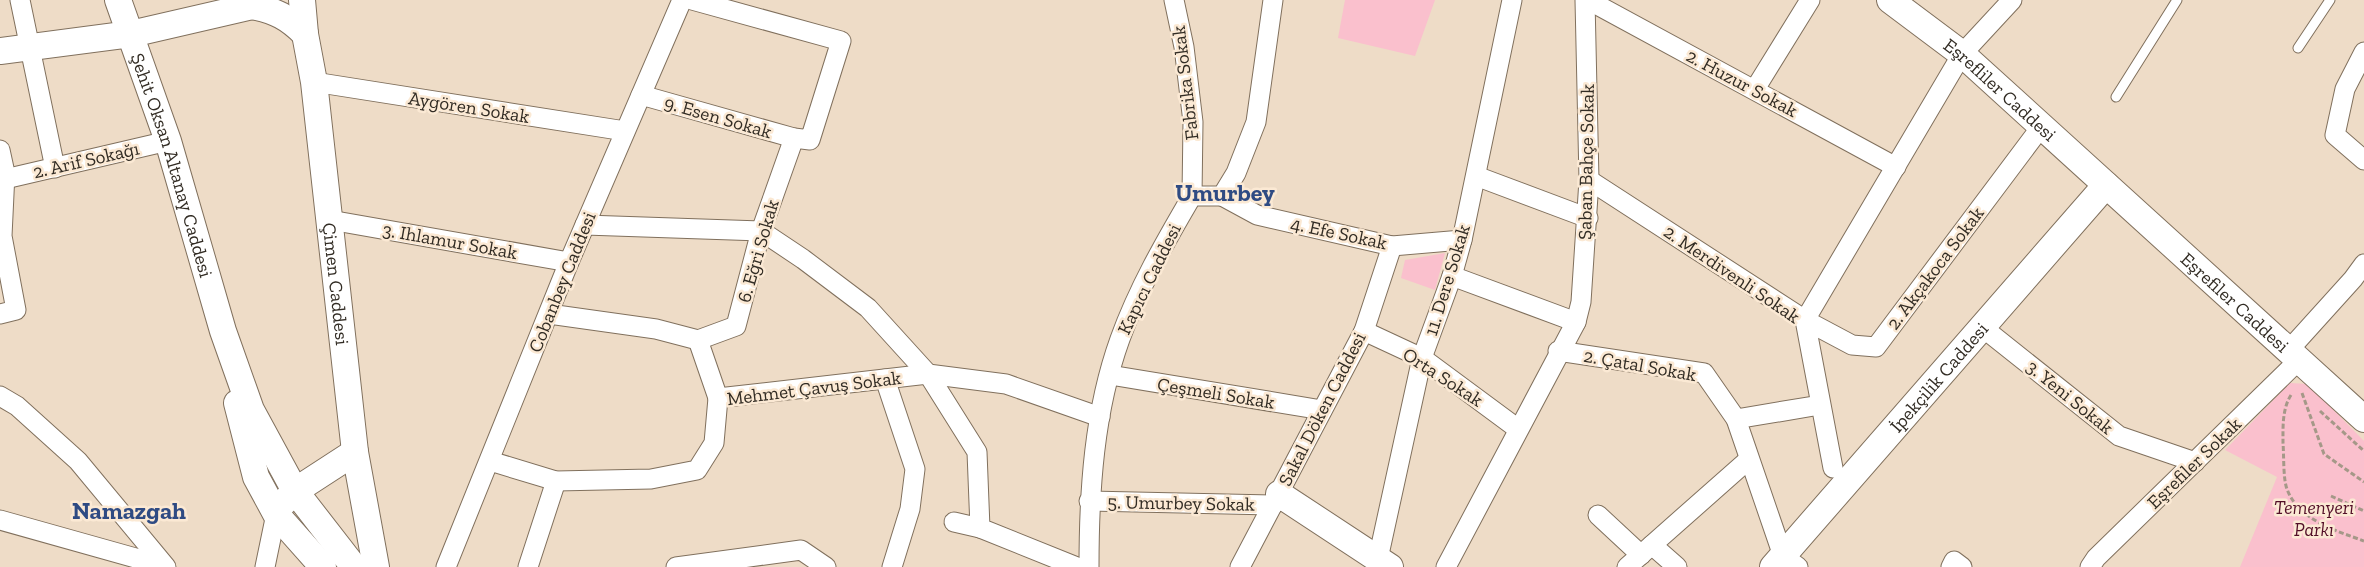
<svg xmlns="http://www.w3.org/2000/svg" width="2364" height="567" font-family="'Zilla Slab',serif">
  <rect width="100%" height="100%" fill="#eedcc7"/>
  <!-- green -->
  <g fill="#fac0cd">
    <polygon points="1345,0 1435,0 1415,56 1338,38"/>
    <polygon points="1445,253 1435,290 1401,278 1405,260"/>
    <polygon points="2290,383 2308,384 2364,441 2364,567 2240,567 2277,477 2225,450"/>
  </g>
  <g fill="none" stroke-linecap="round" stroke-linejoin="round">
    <defs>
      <g id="lane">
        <polyline points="2298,48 2330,0"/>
        <polyline points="2116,97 2177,0"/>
      </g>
      <g id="street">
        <polyline points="20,0 55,168"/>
        <polyline points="1174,0 1184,47 1193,122 1192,196"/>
        <polyline points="1588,0 1896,167"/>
        <polyline points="2012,0 1962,54 1805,320 1852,345 1876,347 2041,127"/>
        <polyline points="2364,52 2345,89 2335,135 2364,160"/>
        <polyline points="314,82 625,131"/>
        <polyline points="1755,89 1810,0"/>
        <polyline points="641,95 794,138 810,140 841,41 692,0"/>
        <polyline points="0,150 5,173 2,236 16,310 0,314"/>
        <polyline points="1476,176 1588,218"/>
        <polyline points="5,179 168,141"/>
        <polyline points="1589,180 1805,320 1833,468"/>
        <polyline points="1222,196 1257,215 1392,246 1462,240"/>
        <polyline points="330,220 569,262"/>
        <polyline points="585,225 761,231 803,259 868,308 928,374 977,452 980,528 1077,567"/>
        <polyline points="1452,276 1576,322"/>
        <polyline points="549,314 656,329 698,340 718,398"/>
        <polyline points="1982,327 2119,436 2195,462"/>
        <polyline points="1364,331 1422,358 1518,429"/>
        <polyline points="698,340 736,326 761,231 794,138"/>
        <polyline points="1558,351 1704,373 1736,419 1783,556 1798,567"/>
        <polyline points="2288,351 2353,279 2364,264"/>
        <polyline points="1110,375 1322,410"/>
        <polyline points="885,379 915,469 910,509 892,567"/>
        <polyline points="0,396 17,406 78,461 166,567"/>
        <polyline points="1736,419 1820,405"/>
        <polyline points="490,461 556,481 651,479 697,470 714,443 718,398 928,374 1006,384 1100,417"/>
        <polyline points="1089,501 1273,505"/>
        <polyline points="1598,515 1641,555"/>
        <polyline points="0,520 164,566"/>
        <polyline points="954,522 980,528"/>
        <polyline points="1652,545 1677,567"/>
        <polyline points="1378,559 1422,358 1452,276 1462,240 1512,0"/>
        <polyline points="265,567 276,514"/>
        <polyline points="446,567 569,262 682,0"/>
        <polyline points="528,567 556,481"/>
        <polyline points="676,567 801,550 826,567"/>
        <path d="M1089 567C1089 490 1094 411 1120 339 1138 289 1165 242 1192 196H1222L1236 173 1256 122 1273 0"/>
        <polyline points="1240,567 1364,331 1392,246"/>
        <polyline points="1446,567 1576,322 1581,302 1589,180 1585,0"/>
        <polyline points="1627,567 1748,460"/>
        <polyline points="1951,567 1954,561 1962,567"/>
        <polyline points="2090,567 2096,558 2298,361"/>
      </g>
      <g id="secondary">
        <path id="s1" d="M118 0 168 141 223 331 251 410 295 491 354 567"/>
        <path id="s2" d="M302 0 305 34 314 82 355 452 376 567"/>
        <path id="s3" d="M1890 0 1962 54 2364 419"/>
        <path d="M252 6C276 11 288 17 305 34"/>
        <polyline points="0,51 131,34 252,6 263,0"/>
        <polyline points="237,403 256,477 276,514 323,567"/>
        <polyline points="1279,494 1390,567"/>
        <polyline points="283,503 295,491 355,452"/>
        <path id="s4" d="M1773 567 2106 185"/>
      </g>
    </defs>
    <!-- lane casing -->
    <use href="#lane" stroke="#80705d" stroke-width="11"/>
    <!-- street casing -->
    <use href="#street" stroke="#80705d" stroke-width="21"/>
    <!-- secondary casing -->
    <use href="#secondary" stroke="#80705d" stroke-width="28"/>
    <!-- path -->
    <g stroke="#a59888" stroke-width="3" stroke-dasharray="5 2.5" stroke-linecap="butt">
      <polyline points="2302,393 2324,454 2364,482"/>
      <path d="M2291 395C2282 409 2283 428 2283 443 2284 455 2283 479 2287 489 2298 520 2337 531 2364 541"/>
      <polyline points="2320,411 2364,451"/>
      <polyline points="2331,496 2364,511"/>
    </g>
    <!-- lane -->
    <use href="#lane" stroke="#fff" stroke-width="9"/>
    <!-- street -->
    <use href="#street" stroke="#fff" stroke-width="19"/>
    <!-- secondary -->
    <use href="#secondary" stroke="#fff" stroke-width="26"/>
  </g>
  <g text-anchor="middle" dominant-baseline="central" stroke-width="5" stroke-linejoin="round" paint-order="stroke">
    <!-- street labels -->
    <g font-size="19" fill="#322c24" stroke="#fbe9d4">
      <text transform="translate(1185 83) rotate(-97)">Fabrika Sokak</text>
      <text transform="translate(1742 83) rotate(28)">2. Huzur Sokak</text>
      <text stroke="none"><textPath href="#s3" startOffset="142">Eşrefliler Caddesi</textPath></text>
      <text transform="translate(469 107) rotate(9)">Aygören Sokak</text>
      <text transform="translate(718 117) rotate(16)">9. Esen Sokak</text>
      <text transform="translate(86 160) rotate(-13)">2. Arif Sokağı</text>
      <text transform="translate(1586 162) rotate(-89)">Şaban Bahçe Sokak</text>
      <text stroke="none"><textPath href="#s1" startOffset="174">Şehit Oksan Altanay Caddesi</textPath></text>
      <text transform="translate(1339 233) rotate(12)">4. Efe Sokak</text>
      <text transform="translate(450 241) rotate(10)">3. Ihlamur Sokak</text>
      <text transform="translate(758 251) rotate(-74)">6. Eğri Sokak</text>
      <text transform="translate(1935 268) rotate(-53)">2. Akçakoca Sokak</text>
      <text transform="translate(1732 274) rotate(34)">2. Merdivenli Sokak</text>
      <text transform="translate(1149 279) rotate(-64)">Kapıcı Caddesi</text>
      <text transform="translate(1447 280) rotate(-73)">11. Dere Sokak</text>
      <text transform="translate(562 282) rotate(-68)">Cobanbey Caddesi</text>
      <text stroke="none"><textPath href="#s2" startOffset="286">Çimen Caddesi</textPath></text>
      <text stroke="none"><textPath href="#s3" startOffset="459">Eşrefiler Caddesi</textPath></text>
      <text transform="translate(1640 365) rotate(10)">2. Çatal Sokak</text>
      <text stroke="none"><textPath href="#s4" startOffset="252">İpekçilik Caddesi</textPath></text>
      <text transform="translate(1443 377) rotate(33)">Orta Sokak</text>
      <text transform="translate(814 388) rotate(-7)">Mehmet Çavuş Sokak</text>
      <text transform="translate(1216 393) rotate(9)">Çeşmeli Sokak</text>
      <text transform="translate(2070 397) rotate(39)">3. Yeni Sokak</text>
      <text transform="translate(1322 409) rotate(-63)">Sakal Döken Caddesi</text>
      <text transform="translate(2194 463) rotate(-44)">Eşrefiler Sokak</text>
      <text transform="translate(1181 503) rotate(1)">5. Umurbey Sokak</text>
    </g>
    <!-- park labels -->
    <g font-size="19" font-style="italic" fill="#520e27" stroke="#fbe9d4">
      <text x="2314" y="507">Temenyeri<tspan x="2314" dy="22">Parkı</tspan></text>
    </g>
    <!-- district labels -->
    <g font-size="24" font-weight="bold" fill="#2f4b83" stroke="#fbe9d4">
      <text x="1225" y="192">Umurbey</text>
      <text x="129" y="510">Namazgah</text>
    </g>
  </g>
</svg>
